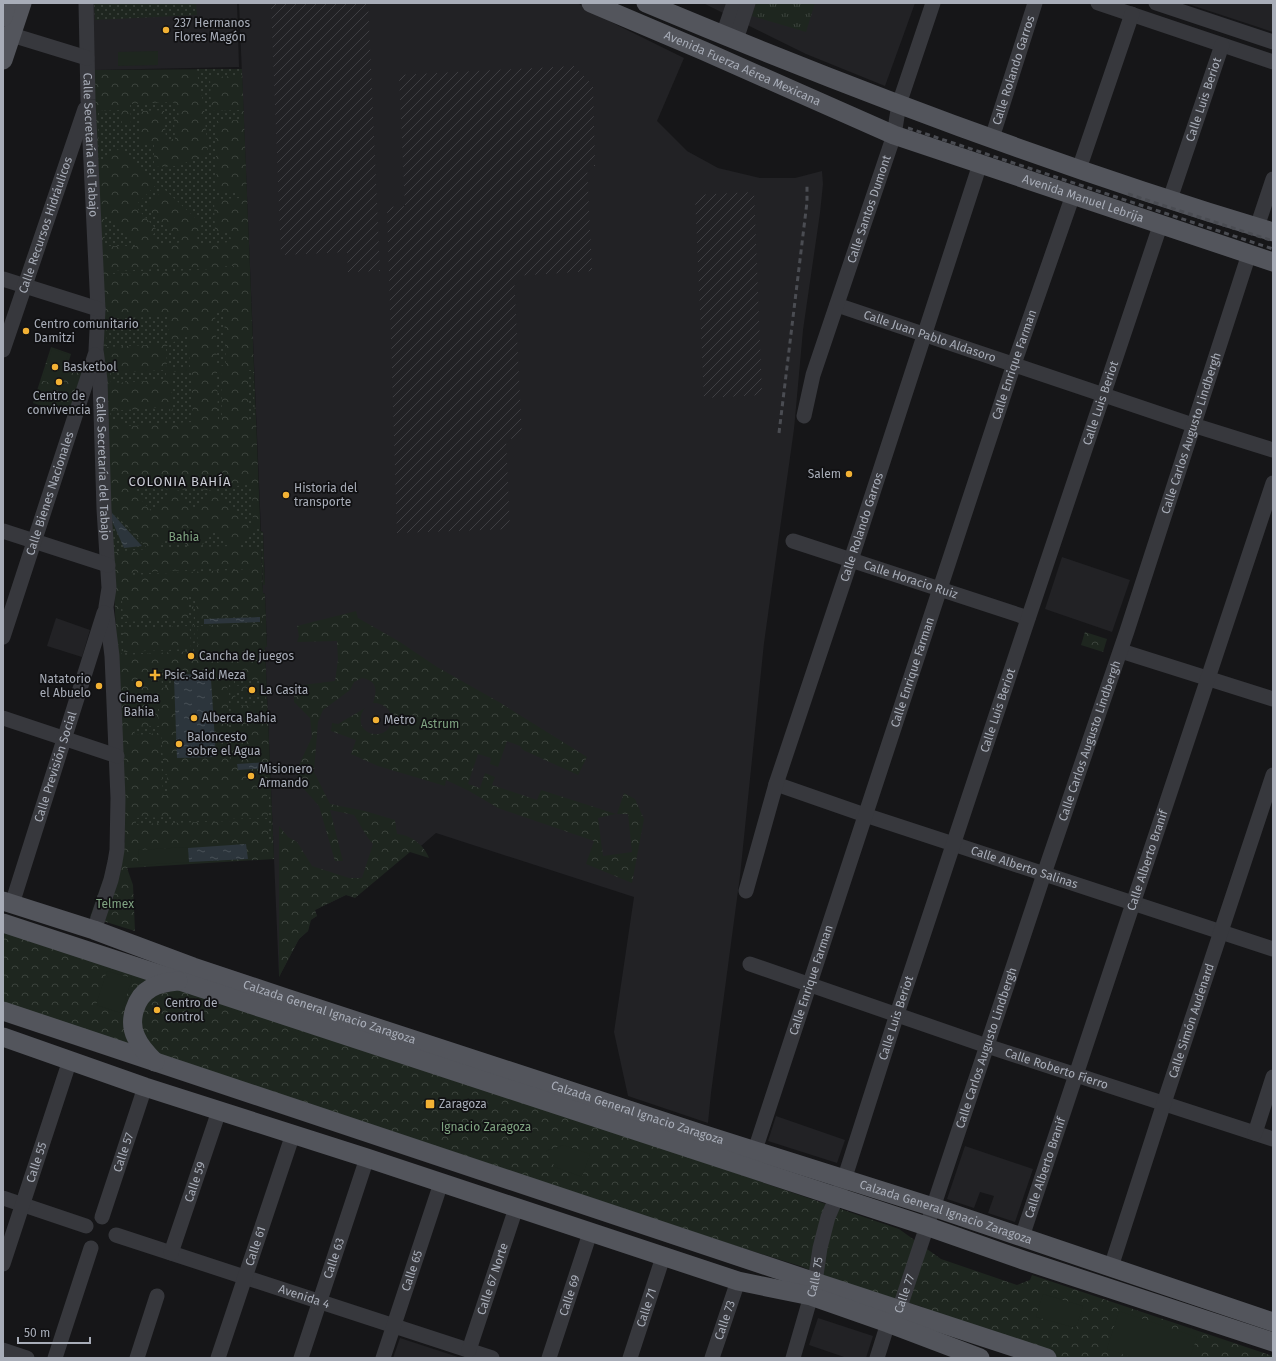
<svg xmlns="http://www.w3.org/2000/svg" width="1276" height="1361" font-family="'Fira Sans',sans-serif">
  <defs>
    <pattern id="industrial-furrows" width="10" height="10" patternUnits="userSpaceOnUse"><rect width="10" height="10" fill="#222225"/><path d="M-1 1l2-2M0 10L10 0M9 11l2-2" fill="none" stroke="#3f3f43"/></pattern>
    <pattern id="grass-tufts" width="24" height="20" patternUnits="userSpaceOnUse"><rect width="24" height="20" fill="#1e261f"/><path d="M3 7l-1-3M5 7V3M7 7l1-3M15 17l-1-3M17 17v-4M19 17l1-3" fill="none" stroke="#3c433d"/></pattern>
    <pattern id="park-crowns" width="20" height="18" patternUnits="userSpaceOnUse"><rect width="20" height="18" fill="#1e261f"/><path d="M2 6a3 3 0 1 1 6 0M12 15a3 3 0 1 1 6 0" fill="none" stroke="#3c433d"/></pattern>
    <pattern id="garden-dots" width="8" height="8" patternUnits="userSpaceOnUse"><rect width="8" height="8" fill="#1e261f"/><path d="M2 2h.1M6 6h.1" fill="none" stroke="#3c433d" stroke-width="1.8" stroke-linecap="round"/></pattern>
    <pattern id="water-ripples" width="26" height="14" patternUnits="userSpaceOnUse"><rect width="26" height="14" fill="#2c353c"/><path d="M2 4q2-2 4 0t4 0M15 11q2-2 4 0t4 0" fill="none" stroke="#485056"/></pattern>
  </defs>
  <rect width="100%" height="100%" fill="#161618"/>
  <!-- built -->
  <g fill="#222225">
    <polygon points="92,3 237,3 239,67 94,70"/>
    <polygon points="239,3 577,3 617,25 684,58 657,121 687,151 718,168 760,178 795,178 822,171 823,184 820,213 803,330 794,429 764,643 740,876 711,1093 708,1123 628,1096 614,1032 634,897 436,833 414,852 409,851 355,897 346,895 315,910 317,916 310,920 308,931 299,939 279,977 265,647 267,647 265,594 263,593 263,585 265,585 263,532 261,531"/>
    <polygon points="703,3 915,3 885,86 806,54"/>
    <polygon points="1185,3 1273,3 1273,32 1258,27"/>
    <polygon points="1062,557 1130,580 1112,632 1045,609"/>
    <polygon points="56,618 90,630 82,657 47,646"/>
    <polygon points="776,1116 845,1140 837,1163 768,1141"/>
    <polygon points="965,1146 1033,1169 1015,1222 988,1213 994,1196 980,1192 974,1208 947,1199"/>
    <polygon points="818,1318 873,1336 866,1358 847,1358 809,1345"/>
    <polygon points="400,1338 461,1358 393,1358"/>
  </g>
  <!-- industrial -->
  <g fill="url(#industrial-furrows)">
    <polygon points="271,3 368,3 380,271 348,272 347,252 281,255"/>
    <polygon points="575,66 593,86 595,166 587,166 592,271 514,276 522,438 506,439 510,529 397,533 387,207 405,206 399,75"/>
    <polygon points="754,192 762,395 704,398 695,195"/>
  </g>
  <!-- grass -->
  <polygon fill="url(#grass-tufts)" points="756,3 815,3 806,32 752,16"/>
  <!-- park -->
  <g fill="url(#park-crowns)">
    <polygon points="242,69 263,593 265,594 267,647 265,647 274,859 127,868 133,885 135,931 90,917 111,857 125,842 101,289 94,70"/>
    <polygon points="51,347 71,354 67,367 82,372 68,414 33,403"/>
    <path d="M356 611 358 618 400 642 437 667 499 702 587 757 578 775 523 750 520 746 507 741 498 767 490 764 491 758 478 754 468 784 480 788 485 773 495 777 492 785 537 800 541 790 616 814 598 818 603 856 632 852 628 814H617L624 793 635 799 644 819 632 883 586 864 594 841 498 808 469 791 446 780 445 786 378 766 351 754 356 740 331 731 332 723 338 724 365 708C361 713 359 719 362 726 364 730 369 734 374 734 396 737 399 703 373 703 377 691 378 681 362 678L354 682 350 690 323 710 318 722 314 772 330 804 365 811 395 820 397 834C411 835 424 845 429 858L410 852 355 898 346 895 315 910 317 916 311 920 308 931 299 939 279 977V826L288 837 297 842 312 866 349 878H362L373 844C366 837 360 824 354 815L330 810 343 861H335L319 806 304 789 297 778 300 763 312 737 310 718 294 702V686L335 681 338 660 337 641 297 642 299 636 297 626Z"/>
    <polygon points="1085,632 1107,639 1103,652 1081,645"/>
    <polygon points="3,931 703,1162 899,1229 941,1259 1017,1285 1030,1280 1032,1275 1273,1356 1273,1358 1059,1358 929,1318 923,1307 888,1297 857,1293 803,1267 626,1211 3,1005"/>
  </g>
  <!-- garden -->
  <g fill="url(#garden-dots)">
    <polygon points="94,3 196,3 197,15 95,20"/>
    <polygon points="197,69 242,69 242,76 210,77 211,111 239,110 240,120 215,121 217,191 241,191 241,198 214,199 215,233 229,233 232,242 198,244 197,235 202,224 138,165 119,149 99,163 98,111 121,110 122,125 131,125 130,104 174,102 174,109 178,109 179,118 174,119 175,139 166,140 164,110 141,111 141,144 154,144 154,167 178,166 208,153 204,109 205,106 199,88"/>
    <polygon points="156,185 162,191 146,207 182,242 160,246 151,237 157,230 135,206"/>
    <polygon points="104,213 139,246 105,246"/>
    <polygon points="234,266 234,268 112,274 111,271"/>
    <polygon points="224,312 226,365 217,365 215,313"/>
    <polygon points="168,316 169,344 107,347 106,319"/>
    <polygon points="188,332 190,367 167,369 166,346 170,345"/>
    <polygon points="166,370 166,380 111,383 110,373"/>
    <polygon points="248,370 253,370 255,419 249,419"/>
    <polygon points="191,371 193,422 173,423 171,372"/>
    <polygon points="217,371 221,371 222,421 218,421"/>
    <polygon points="170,407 171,423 127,426 120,422 118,419 111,419 110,411"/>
    <polygon points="157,484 173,493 152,512 133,490"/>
    <polygon points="252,484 253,529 215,489"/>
    <polygon points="194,488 213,491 192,510 175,491"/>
    <polygon points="116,515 148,549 110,552 108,519"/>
    <polygon points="258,526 260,531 263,532 265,585 263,585 261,547 238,547"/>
    <polygon points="175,531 188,547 157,549"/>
    <polygon points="215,531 231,546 200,547"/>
    <polygon points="251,567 251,569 129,575 128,573"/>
    <polygon points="188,595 191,596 194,651 122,655 119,599 122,599 123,622 188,619 188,626 123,629 124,652 191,649"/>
    <polygon points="193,595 196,596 197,619 262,616 262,623 197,626 198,649 195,649"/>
    <polygon points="161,669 172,673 173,676 173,679 168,687 162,688"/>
    <polygon points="265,679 266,704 236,706 235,690 243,690 244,696 262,695 262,684 234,686 234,681"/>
    <polygon points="227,681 230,681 232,767 230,757"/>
    <polygon points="157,689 158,689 164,775 167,774 168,795 163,795 160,733 135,735 134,727 159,726"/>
    <polygon points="267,794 270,794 272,839 269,839 268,820 136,824 136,818 175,817 176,820 268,818"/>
  </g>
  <!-- pitch -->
  <g fill="#1e261f">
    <polygon points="158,51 158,65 118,66 118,52"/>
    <polygon points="52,349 68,354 58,386 42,380"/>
    <polygon points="188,847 189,862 139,865 138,850"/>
    <polygon points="107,971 132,978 121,1013 96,1005"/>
    <polygon points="563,1145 590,1154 582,1177 555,1167 546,1151"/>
    <polygon points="1043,1294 1083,1306 1076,1328 1036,1317"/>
    <polygon points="1119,1311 1197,1337 1190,1358 1134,1358 1107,1349"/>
  </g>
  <!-- water -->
  <g fill="url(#water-ripples)">
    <polygon points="112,513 142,546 124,548 112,521"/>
    <polygon points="260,617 260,622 204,624 204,619"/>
    <polygon points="210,673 210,677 182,679 211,679 216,757 177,758 174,679 178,679 178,675"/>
    <polygon points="269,762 269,768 238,770 237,764"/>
    <polygon points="246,844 248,859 189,862 188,848"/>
  </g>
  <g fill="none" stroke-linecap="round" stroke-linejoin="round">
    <!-- minor -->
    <g stroke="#37383d" stroke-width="15">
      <path id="s1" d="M86 3 88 100 98 309 96 350 100 380 104 509 109 588 106 607 112 656 118 798 117 850 115 862 111 880 94 930"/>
      <polyline points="1098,3 1273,62"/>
      <polyline points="1156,3 1273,42"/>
      <polyline points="12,35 87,58"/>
      <polyline points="723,35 734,3"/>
      <polyline points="736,40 748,3"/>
      <path id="s2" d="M992 138 1035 3"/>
      <polyline points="1079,169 1132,14"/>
      <path id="s3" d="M1170 199 1222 45"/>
      <polyline points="1257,227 1273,179"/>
      <polyline points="3,279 98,309"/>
      <path id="s4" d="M837 305 1193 425 1273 450"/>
      <path id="s5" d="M3 350 85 109"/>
      <path id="s6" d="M804 416 813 375 894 135 899 104 933 3"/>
      <polyline points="3,531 108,565"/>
      <path id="s7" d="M793 541 1028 618"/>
      <path id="s8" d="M3 637 95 355"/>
      <polyline points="1121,651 1273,699"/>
      <polyline points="3,718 117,756"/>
      <path id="s9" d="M776 784 865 815 1273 949"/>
      <path id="s10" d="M746 891 776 784 851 560 980 164"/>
      <path id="s11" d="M12 904 104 613"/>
      <path id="s12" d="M750 964 987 1046 1273 1139"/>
      <polyline points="1255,1133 1273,1077"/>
      <path id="s13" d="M755 1150 1014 364 1073 195"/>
      <polyline points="3,1198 86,1226"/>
      <path id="s14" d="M102 1217 145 1087"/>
      <path id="s15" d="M116 1235 492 1358"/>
      <path id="s16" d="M1022 1237 1273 483"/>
      <path id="s17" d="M171 1253 219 1111"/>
      <path id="s18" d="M3 1264 70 1060"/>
      <path id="s19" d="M1111 1267 1164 1103 1273 775"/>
      <polyline points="3,1350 27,1358"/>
      <path id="s20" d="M469 1350 516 1208"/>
      <polyline points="55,1358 91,1248"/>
      <polyline points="137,1358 157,1296"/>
      <path id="s21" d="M218 1358 293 1134"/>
      <path id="s22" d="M301 1358 367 1158"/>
      <path id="s23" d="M383 1358 441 1183"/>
      <path id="s24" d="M549 1358 590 1233"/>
      <path id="s25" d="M630 1358 663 1257"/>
      <path id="s26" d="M712 1358 738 1281"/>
      <path id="s27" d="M793 1358 815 1282 820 1248 828 1217 844 1180 897 1014 1024 631 1161 223"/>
      <path id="s28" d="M877 1358 888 1323 899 1310 905 1292 1044 874 1127 631 1249 254"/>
    </g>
    <!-- major -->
    <g stroke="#53555c" stroke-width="19">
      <path id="s29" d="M591 3 704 51 894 135 1273 262"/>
      <path d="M646 3C851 89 1060 168 1273 232"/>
      <polyline points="3,60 22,3"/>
      <path id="s30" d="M3 901 94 930 193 967 286 998 702 1134 933 1207 1273 1322"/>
      <polyline points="3,923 926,1226 1023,1260 1273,1342"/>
      <polyline points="3,1011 815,1282 1047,1358"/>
      <polyline points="3,1037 145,1087 367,1158 738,1281 811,1296 888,1323 980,1358"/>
      <path d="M155 1062C148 1055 140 1047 136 1037 128 1021 135 997 151 988 159 983 169 982 178 981"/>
    </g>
    <!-- rail -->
    <g stroke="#4a4c52" stroke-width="3" stroke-dasharray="5 4" stroke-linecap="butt">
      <polyline points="908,128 1273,249"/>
      <polyline points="1128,194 1273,241"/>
      <polyline points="779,433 807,202 807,186"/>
    </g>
    <!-- major-bridge -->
    <polyline stroke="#53555c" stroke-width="19" points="3,17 7,3"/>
  </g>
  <!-- markers -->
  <g fill="#f2b134" stroke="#111113" stroke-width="1.5">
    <circle cx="166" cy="30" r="4"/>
    <circle cx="26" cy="331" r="4"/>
    <circle cx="55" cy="367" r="4"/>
    <circle cx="59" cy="382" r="4"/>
    <circle cx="849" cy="474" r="4"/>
    <circle cx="286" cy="495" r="4"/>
    <circle cx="191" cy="656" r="4"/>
    <path d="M153 669h4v4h4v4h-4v4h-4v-4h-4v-4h4z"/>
    <circle cx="139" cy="684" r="4"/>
    <circle cx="99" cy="686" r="4"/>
    <circle cx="252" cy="690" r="4"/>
    <circle cx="194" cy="718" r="4"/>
    <circle cx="376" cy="720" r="4"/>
    <circle cx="179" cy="744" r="4"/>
    <circle cx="251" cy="776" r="4"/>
    <circle cx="157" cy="1010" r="4"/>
    <rect x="425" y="1099" width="10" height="10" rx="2"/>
  </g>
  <g text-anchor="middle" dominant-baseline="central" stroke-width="3.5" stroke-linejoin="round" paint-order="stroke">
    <!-- poi labels -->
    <g font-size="12" fill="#a8adb8" stroke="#111113" text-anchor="start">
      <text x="174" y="23">237 Hermanos<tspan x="174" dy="14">Flores Magón</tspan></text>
      <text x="34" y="324">Centro comunitario<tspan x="34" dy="14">Damitzi</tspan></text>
      <text x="63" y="367">Basketbol</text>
      <text x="59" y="396" text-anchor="middle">Centro de<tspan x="59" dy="14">convivencia</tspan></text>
      <text x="841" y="474" text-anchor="end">Salem</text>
      <text x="294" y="488">Historia del<tspan x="294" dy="14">transporte</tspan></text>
      <text x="199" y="656">Cancha de juegos</text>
      <text x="164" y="675">Psic. Said Meza</text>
      <text x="91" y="679" text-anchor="end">Natatorio<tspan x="91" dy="14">el Abuelo</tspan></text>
      <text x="260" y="690">La Casita</text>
      <text x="139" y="698" text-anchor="middle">Cinema<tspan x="139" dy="14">Bahia</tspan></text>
      <text x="202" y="718">Alberca Bahia</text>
      <text x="384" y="720">Metro</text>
      <text x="187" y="737">Baloncesto<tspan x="187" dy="14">sobre el Agua</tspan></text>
      <text x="259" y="769">Misionero<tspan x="259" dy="14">Armando</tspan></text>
      <text x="165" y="1003">Centro de<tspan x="165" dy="14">control</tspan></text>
      <text x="439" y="1104">Zaragoza</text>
    </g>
    <!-- street labels -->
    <g font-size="12" fill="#a8adb8" stroke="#111113">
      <text stroke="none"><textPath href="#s29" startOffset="165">Avenida Fuerza Aérea Mexicana</textPath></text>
      <text stroke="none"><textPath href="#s2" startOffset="71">Calle Rolando Garros</textPath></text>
      <text stroke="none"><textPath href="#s3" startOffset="105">Calle Luis Beriot</textPath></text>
      <text stroke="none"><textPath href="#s1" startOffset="142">Calle Secretaría del Tabajo</textPath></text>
      <text stroke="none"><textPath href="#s29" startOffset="530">Avenida Manuel Lebrija</textPath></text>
      <text stroke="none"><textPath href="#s6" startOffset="217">Calle Santos Dumont</textPath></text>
      <text stroke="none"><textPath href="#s5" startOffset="132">Calle Recursos Hidráulicos</textPath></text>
      <text stroke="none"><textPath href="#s4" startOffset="98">Calle Juan Pablo Aldasoro</textPath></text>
      <text stroke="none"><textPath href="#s13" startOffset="827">Calle Enrique Farman</textPath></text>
      <text stroke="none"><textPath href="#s27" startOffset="1004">Calle Luis Beriot</textPath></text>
      <text stroke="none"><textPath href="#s28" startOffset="978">Calle Carlos Augusto Lindbergh</textPath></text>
      <text stroke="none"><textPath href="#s1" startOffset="466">Calle Secretaría del Tabajo</textPath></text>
      <text stroke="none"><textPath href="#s8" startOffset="151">Calle Bienes Nacionales</textPath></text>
      <text stroke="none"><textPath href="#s10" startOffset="382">Calle Rolando Garros</textPath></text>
      <text stroke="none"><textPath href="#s7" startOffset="124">Calle Horacio Ruiz</textPath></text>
      <text stroke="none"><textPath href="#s13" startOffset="503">Calle Enrique Farman</textPath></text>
      <text stroke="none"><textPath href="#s27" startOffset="680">Calle Luis Beriot</textPath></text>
      <text stroke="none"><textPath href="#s28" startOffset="654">Calle Carlos Augusto Lindbergh</textPath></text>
      <text stroke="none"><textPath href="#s11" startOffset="144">Calle Previsión Social</textPath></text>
      <text stroke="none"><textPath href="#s16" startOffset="397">Calle Alberto Branif</textPath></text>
      <text stroke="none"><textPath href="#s9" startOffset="262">Calle Alberto Salinas</textPath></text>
      <text stroke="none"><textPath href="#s13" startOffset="179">Calle Enrique Farman</textPath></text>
      <text stroke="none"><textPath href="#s30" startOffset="345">Calzada General Ignacio Zaragoza</textPath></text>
      <text stroke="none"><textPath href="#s27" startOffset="356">Calle Luis Beriot</textPath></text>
      <text stroke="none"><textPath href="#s19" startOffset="259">Calle Simón Audenard</textPath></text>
      <text stroke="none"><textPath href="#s28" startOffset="330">Calle Carlos Augusto Lindbergh</textPath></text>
      <text stroke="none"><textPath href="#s12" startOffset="324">Calle Roberto Fierro</textPath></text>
      <text stroke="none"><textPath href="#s30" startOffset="669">Calzada General Ignacio Zaragoza</textPath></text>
      <text stroke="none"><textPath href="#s14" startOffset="68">Calle 57</textPath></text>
      <text stroke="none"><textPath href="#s18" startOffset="107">Calle 55</textPath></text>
      <text stroke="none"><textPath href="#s16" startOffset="73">Calle Alberto Branif</textPath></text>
      <text stroke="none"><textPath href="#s17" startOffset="75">Calle 59</textPath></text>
      <text stroke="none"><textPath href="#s30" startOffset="993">Calzada General Ignacio Zaragoza</textPath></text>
      <text stroke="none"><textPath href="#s21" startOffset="118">Calle 61</textPath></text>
      <text stroke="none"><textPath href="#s22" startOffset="105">Calle 63</textPath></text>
      <text stroke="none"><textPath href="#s23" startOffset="92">Calle 65</textPath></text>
      <text stroke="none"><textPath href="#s27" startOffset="84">Calle 75</textPath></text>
      <text stroke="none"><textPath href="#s20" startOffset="75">Calle 67 Norte</textPath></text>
      <text stroke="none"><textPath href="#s28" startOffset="71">Calle 77</textPath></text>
      <text stroke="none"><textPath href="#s24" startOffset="66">Calle 69</textPath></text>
      <text stroke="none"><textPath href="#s15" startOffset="198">Avenida 4</textPath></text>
      <text stroke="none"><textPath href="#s25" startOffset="53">Calle 71</textPath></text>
      <text stroke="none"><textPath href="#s26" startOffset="40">Calle 73</textPath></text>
    </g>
    <!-- park labels -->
    <g font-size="12" fill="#7fa381" stroke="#111113">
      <text x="184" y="537">Bahia</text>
      <text x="440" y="724">Astrum</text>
      <text x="115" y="904">Telmex</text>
      <text x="486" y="1127">Ignacio Zaragoza</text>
    </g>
    <!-- neighbourhood labels -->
    <g font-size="13" letter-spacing="1" fill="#c9ccd4" stroke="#111113">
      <text x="180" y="481">COLONIA BAHÍA</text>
    </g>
  </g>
  <!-- border -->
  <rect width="1276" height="1361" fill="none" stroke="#a8adb8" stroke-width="8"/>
  <!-- scale -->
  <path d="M18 1337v6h72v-6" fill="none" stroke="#a8adb8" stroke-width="2"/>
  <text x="24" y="1337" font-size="12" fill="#a8adb8" stroke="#111113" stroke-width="3" paint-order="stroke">50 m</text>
</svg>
